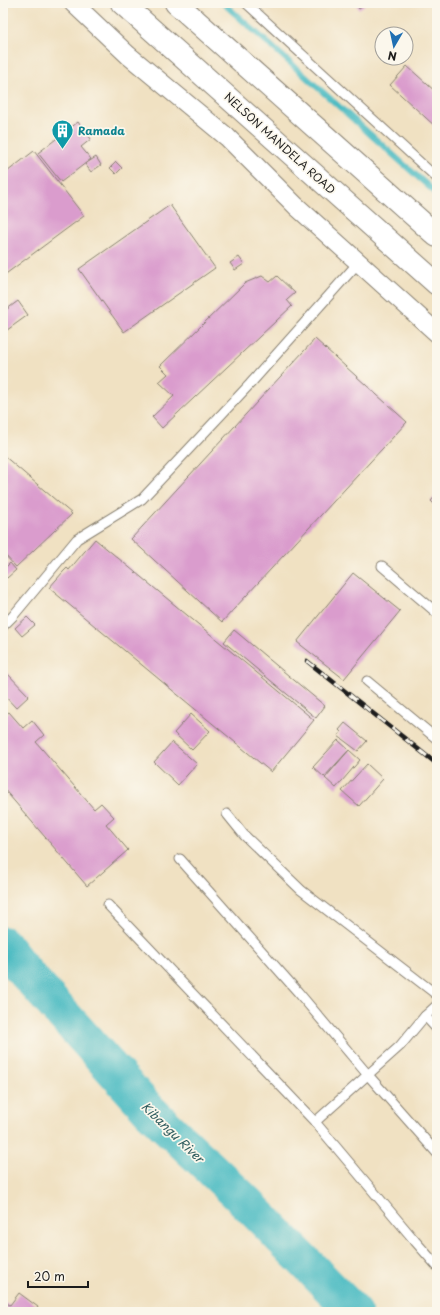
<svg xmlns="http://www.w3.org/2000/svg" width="440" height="1315" font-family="'Playpen Sans',sans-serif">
  <rect width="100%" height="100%" fill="#fbf7ec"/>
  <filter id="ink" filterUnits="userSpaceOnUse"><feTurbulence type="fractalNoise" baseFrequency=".025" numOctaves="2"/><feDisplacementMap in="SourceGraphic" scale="8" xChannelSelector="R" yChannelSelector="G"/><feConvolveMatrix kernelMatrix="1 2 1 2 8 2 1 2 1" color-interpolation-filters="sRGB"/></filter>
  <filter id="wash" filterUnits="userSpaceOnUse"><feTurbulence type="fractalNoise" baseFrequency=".012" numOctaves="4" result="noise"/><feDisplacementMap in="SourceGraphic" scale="16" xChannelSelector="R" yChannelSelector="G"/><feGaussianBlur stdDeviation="0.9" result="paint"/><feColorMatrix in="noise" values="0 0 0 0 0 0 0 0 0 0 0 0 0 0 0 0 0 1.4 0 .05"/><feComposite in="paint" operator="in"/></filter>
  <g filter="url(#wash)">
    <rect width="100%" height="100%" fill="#f0e1c2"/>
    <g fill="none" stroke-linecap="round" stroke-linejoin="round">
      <!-- stream -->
      <polyline stroke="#4cbbc2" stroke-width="6" points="223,3 437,194"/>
      <!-- river -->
      <polyline stroke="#4cbbc2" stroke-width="36" points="3,944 22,969 150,1111 247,1203 354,1312"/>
    </g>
    <g id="blocks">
      <!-- building -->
      <g fill="#da9ccd">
        <polygon points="355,3 367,3 359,9"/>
        <polygon points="407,66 437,93 437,128 390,85"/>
        <polygon points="78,122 91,139 81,147 91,159 61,182 38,153"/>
        <polygon points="34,151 84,216 3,276 3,175"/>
        <polygon points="96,157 101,165 91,172 85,164"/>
        <polygon points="116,162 122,168 116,174 110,168"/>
        <polygon points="170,205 215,268 124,332 79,269"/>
        <polygon points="239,257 244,264 235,270 230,263"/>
        <polygon points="262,276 270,282 277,276 295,293 287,300 292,306 162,428 152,417 174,396 159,382 168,374 160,366 245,283"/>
        <polygon points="18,301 28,315 3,333 3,312"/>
        <polygon points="315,339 407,422 222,622 131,539"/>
        <polygon points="3,455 72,514 16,567 3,553"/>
        <polygon points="437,494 437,507 431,501"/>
        <polygon points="95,539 314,720 271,772 49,588 63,572 67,568 69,570"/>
        <polygon points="10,563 16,570 7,578 3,574 3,570"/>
        <polygon points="353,573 400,611 344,679 297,642"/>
        <polygon points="27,617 35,625 22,636 15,628"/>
        <polygon points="234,630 325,706 316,718 224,642"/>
        <polygon points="6,672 29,696 16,708 3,694 3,675"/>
        <polygon points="9,712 23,728 32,720 44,735 36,742 94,809 101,803 114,817 106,824 128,850 87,886 3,788 3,716"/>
        <polygon points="191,714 210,731 192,750 174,733"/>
        <polygon points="345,723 367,741 358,751 338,736 341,732 339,730"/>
        <polygon points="338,740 349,750 324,777 313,767"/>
        <polygon points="172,742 197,764 178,785 154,762"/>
        <polygon points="349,750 360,760 336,788 325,778"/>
        <polygon points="367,764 383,779 359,806 342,791"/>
        <polygon points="19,1293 38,1307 35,1312 3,1312 3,1301 10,1305"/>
      </g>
    </g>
  </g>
  <g filter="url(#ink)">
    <use href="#blocks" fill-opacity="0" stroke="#867e6f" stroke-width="1"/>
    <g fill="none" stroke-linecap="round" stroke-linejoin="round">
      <defs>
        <g id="service">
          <polyline points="246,3 437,178"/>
          <polyline points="382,566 437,613"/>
          <polyline points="3,626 13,616 77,539 142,499 250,384 358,263"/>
          <polyline points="367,681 437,739"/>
          <polyline points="227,814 244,835 301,890 437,995"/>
          <polyline points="180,859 298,992 368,1075 437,1153"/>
          <polyline points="108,905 315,1122 415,1241 437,1266"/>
          <polyline points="425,1016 437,1029"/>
          <polyline points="315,1122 400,1046 425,1016 437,1005"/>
        </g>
        <polyline id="minor" points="73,3 128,55 227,137 296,206 437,333"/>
        <g id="primary">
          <polyline points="122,3 437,284"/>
          <polyline points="176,3 437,236"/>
        </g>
      </defs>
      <!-- service casing -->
      <use href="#service" stroke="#867e6f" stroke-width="11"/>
      <!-- minor casing -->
      <use href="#minor" stroke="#867e6f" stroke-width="20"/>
      <!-- primary casing -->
      <use href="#primary" stroke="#867e6f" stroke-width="24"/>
      <!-- service -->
      <use href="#service" stroke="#fff" stroke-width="9"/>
      <!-- minor -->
      <use href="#minor" stroke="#fff" stroke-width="18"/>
      <!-- primary -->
      <use href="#primary" stroke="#fff" stroke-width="22"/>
      <defs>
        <polyline id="rail" points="307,661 437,764"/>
      </defs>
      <!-- rail casing -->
      <use href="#rail" stroke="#1c1c1c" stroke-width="4.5"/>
      <!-- rail -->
      <use href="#rail" stroke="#fbf7ec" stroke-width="3" stroke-dasharray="9" stroke-linecap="butt"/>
    </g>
  </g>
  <!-- icons -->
  <defs>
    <symbol id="building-pin" viewBox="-11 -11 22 30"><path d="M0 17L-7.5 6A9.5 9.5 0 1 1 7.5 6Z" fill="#0f9aa8" stroke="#fbf7ec"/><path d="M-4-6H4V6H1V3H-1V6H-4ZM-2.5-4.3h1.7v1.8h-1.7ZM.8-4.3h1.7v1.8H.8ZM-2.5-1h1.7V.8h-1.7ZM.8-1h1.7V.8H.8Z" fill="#fff"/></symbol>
  </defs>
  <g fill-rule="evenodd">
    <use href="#building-pin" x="50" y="118" width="25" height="34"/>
  </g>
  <g text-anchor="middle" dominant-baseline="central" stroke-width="3.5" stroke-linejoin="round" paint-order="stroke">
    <!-- culture labels -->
    <g font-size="11" font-weight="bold" fill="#0d838f" stroke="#fbf7ec" text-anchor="start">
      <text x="78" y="130">Ramada</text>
    </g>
    <!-- street labels -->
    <g font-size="11" fill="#1c1c1c" stroke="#fbf7ec">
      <text transform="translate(280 143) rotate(42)">NELSON MANDELA ROAD</text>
    </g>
    <!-- water labels -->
    <g font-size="12" font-style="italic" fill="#2f5c5e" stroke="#fbf7ec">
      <text transform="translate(173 1132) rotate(44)">Kibangu River</text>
    </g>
  </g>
  <!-- margin -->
  <rect width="440" height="1315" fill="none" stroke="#fbf7ec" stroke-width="16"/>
  <!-- north arrow -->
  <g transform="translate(394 46) rotate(189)"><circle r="19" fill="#fbf7ec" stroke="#a29f99"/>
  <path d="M0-3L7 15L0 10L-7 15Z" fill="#1f6fb2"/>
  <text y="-6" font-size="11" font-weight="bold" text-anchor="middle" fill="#1c1c1c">N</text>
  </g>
  <!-- scale -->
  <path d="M28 1281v6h60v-6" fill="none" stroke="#1c1c1c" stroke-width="2"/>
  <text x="34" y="1281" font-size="12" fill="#1c1c1c" stroke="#fbf7ec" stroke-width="3" paint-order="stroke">20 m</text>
</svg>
